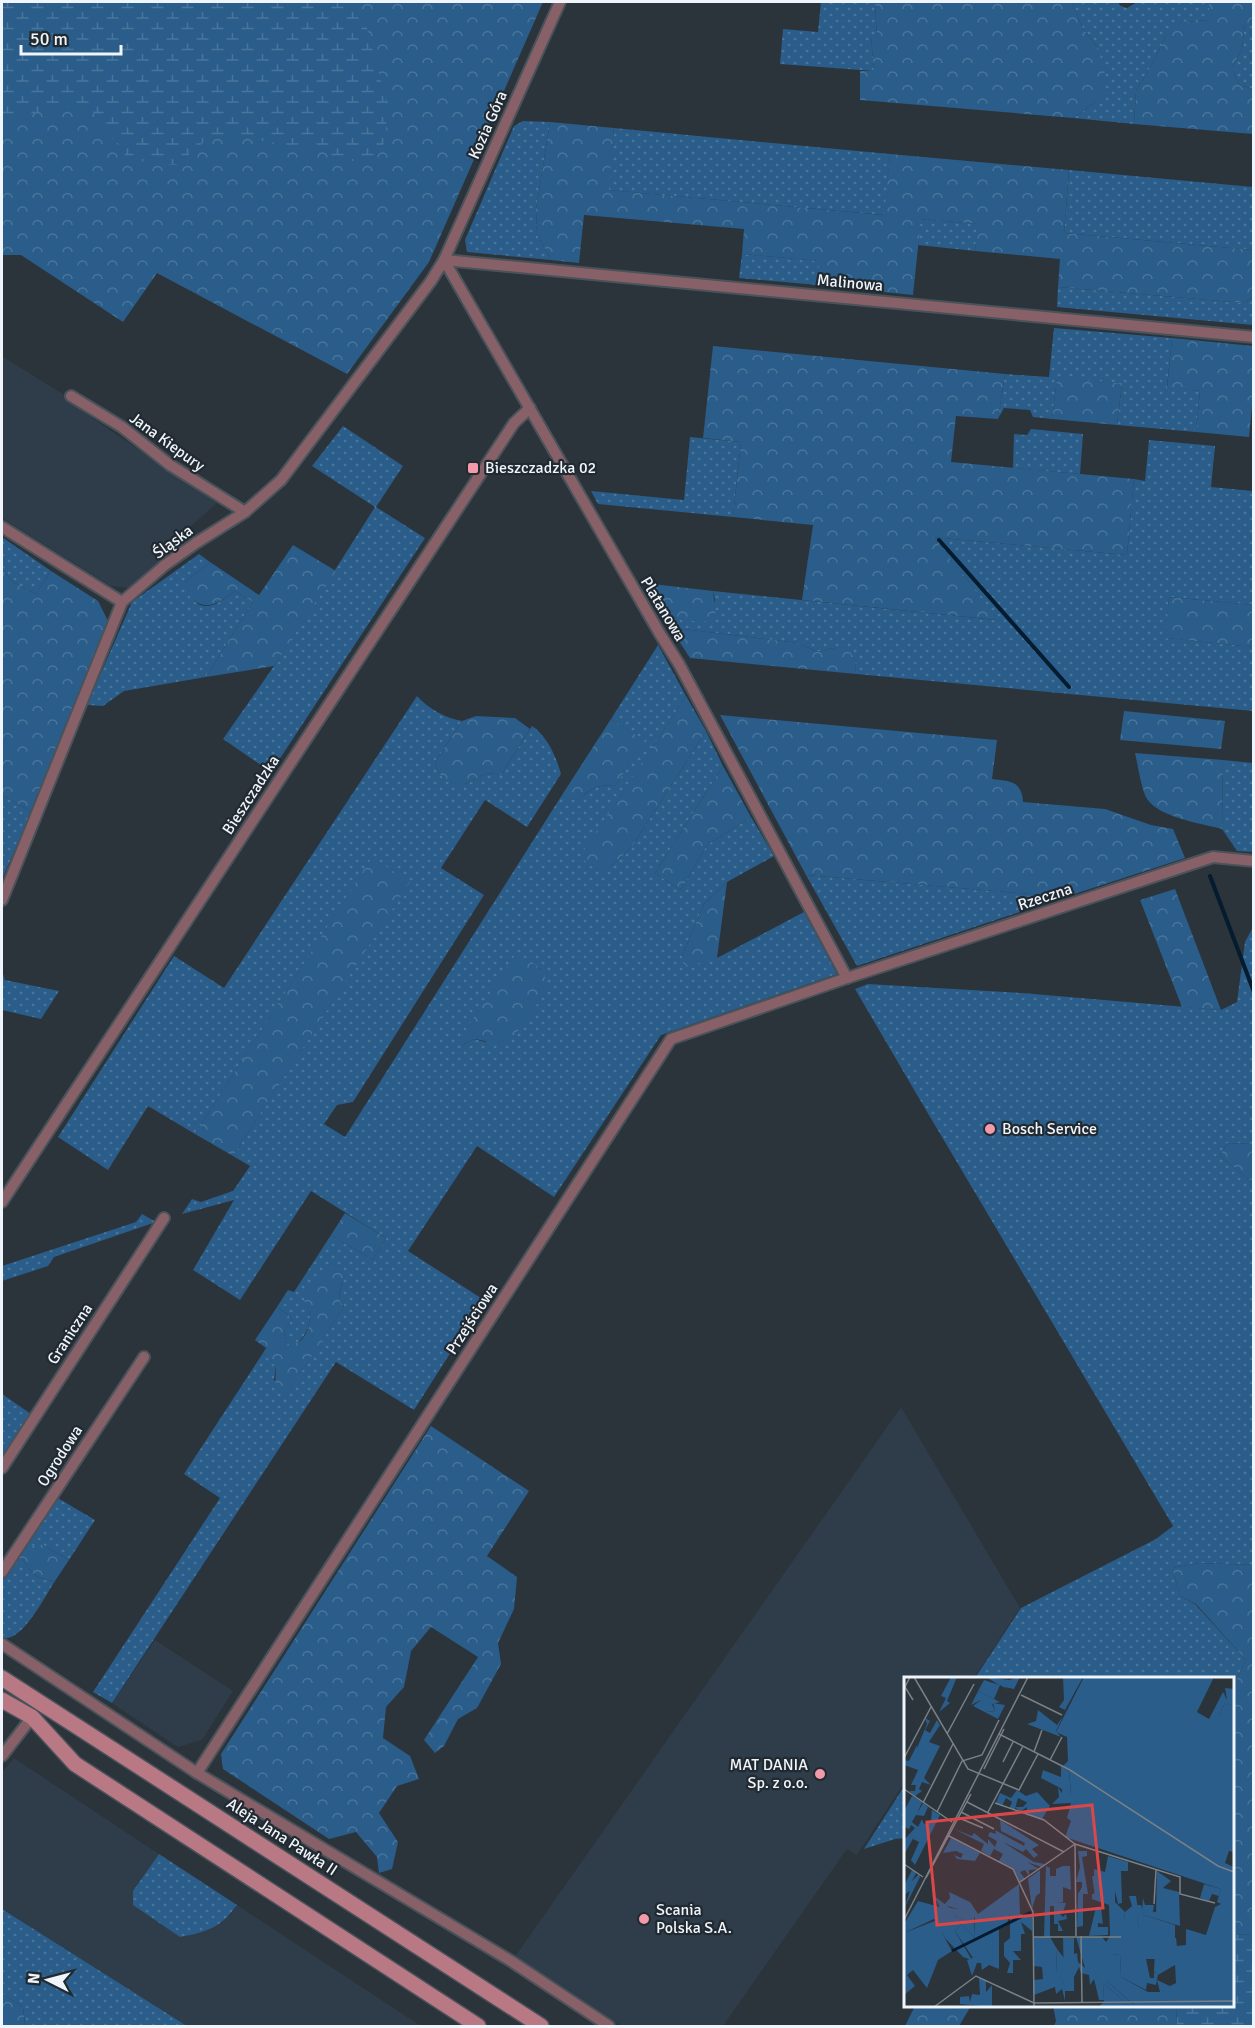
<svg xmlns="http://www.w3.org/2000/svg" width="1255" height="2028" font-family="Signika,sans-serif">
  <defs>
    <pattern id="grass-dots" width="8" height="8" patternUnits="userSpaceOnUse" patternTransform="scale(1.5)"><rect width="8" height="8" fill="#2a5d8a"/><path d="M2 2h.1M6 6h.1" fill="none" stroke="#49759b" stroke-width="1.8" stroke-linecap="round"/></pattern>
    <pattern id="forest-crowns" width="20" height="18" patternUnits="userSpaceOnUse" patternTransform="scale(1.5)"><rect width="20" height="18" fill="#2a5d8a"/><path d="M2 6a3 3 0 1 1 6 0M12 15a3 3 0 1 1 6 0" fill="none" stroke="#49759b"/></pattern>
    <pattern id="wetland-marsh" width="20" height="14" patternUnits="userSpaceOnUse" patternTransform="scale(1.5)"><rect width="20" height="14" fill="#2a5d8a"/><path d="M1 5h8M5 5V1M11 12h8M15 12V8" fill="none" stroke="#49759b"/></pattern>
  </defs>
  <rect width="100%" height="100%" fill="#2b333b"/>
  <!-- built -->
  <g fill="#2f3c49">
    <polygon points="2,356 93,413 91,417 217,503 181,535 189,542 129,588 111,586 2,518"/>
    <polygon points="901,1407 1020,1608 974,1678 906,1678 905,1782 857,1855 847,1849 723,2026 621,2026 514,1958"/>
    <polygon points="155,1640 233,1691 202,1740 178,1747 112,1703"/>
    <polygon points="14,1758 159,1854 133,1891 230,1916 237,1905 421,2026 187,2026 2,1909 2,1772"/>
  </g>
  <!-- grass -->
  <g fill="url(#grass-dots)" fill-rule="evenodd">
    <polygon points="821,2 875,2 877,37 871,37 874,71 780,64 783,29 818,32"/>
    <polygon points="1072,2 1117,2 1121,6 1127,8 1137,2 1209,2 1209,20 1182,22 1165,37 1153,63 1136,91 1134,124 1073,118 1096,102 1098,48 1082,27"/>
    <polygon points="1245,23 1253,26 1253,89 1240,85 1235,77 1233,66 1242,49"/>
    <polygon points="523,121 550,122 536,210 537,234 551,260 467,252 465,240 514,126"/>
    <polygon points="614,128 890,154 885,215 608,190"/>
    <polygon points="1069,170 1253,187 1253,250 1064,233"/>
    <polygon points="920,219 978,224 975,251 918,245"/>
    <polygon points="742,254 820,261 817,285 739,278"/>
    <polygon points="1058,287 1244,303 1253,297 1253,325 1057,307"/>
    <polygon points="1054,328 1172,338 1167,387 1200,391 1196,432 1117,425 1122,383 1057,379 1052,419 1033,417 1030,410 1004,408 998,419 1005,374 1049,377"/>
    <polygon points="343,426 403,466 376,507 425,538 271,772 223,739 274,666 375,507 312,466"/>
    <polygon points="1031,429 1083,434 1080,474 1013,468 1014,434 1027,435"/>
    <polygon points="690,437 741,442 733,517 598,504 591,491 684,500"/>
    <polygon points="1149,440 1215,446 1211,487 1253,491 1252,555 1254,556 1253,605 1169,597 1166,638 1253,647 1253,711 856,674 855,659 834,648 817,652 799,643 683,629 675,635 662,614 696,621 715,601 713,591 996,620 966,578 931,537 1127,555 1134,479 1145,481"/>
    <polygon points="2,537 51,571 36,594 13,582 2,569"/>
    <path d="M199 554 210 562 185 582C195 614 211 611 235 591L253 602 206 677 124 691 103 706 87 705 132 602Z"/>
    <path d="M658 645 686 696 581 856 611 866 631 848 706 731 723 766 655 873 681 890 707 845 751 817 774 856 727 882 704 904 682 956V962L717 958 804 912 837 974 661 1035 554 1197 477 1146 408 1251 484 1300 414 1410 336 1362 112 1703 93 1692 220 1498 184 1474 263 1353 276 1366 274 1380 286 1395 344 1306C336 1297 340 1291 343 1281L307 1304C314 1318 308 1337 294 1345L287 1343 284 1333 292 1318 277 1307 288 1290 294 1292 331 1235 373 1260 386 1238 311 1191 240 1300 193 1270 234 1200 182 1214 192 1199 201 1202 233 1191 250 1166 233 1156 409 882 372 858 195 1134 148 1106 108 1170 58 1137 174 956 224 988 417 696C429 709 445 718 462 721L435 762C437 777 453 787 468 783 474 781 479 776 486 774 491 773 496 774 501 775L532 726C547 736 556 756 561 774L527 827 485 800 441 868 484 895 353 1102 337 1105 324 1124 345 1137 562 795C578 805 581 795 594 788 600 785 608 786 615 786L644 741 611 719ZM516 954 541 969 486 1042 474 1039 462 1045Z"/>
    <polygon points="1223,760 1253,763 1253,852 1237,851 1222,829"/>
    <polygon points="2,795 32,812 2,879"/>
    <polygon points="806,875 1065,897 857,966"/>
    <polygon points="1253,927 1253,1144 1227,1143 1220,1156 1253,1183 1253,1565 1199,1563 1172,1568 1180,1596 1195,1604 1246,1660 1233,1687 1232,1678 975,1678 1021,1608 1156,1539 1173,1526 923,1105 855,989 868,984 1022,993 1221,1010 1237,1002 1245,942"/>
    <polygon points="2,972 5,980 59,991 41,1019 2,1010"/>
    <polygon points="142,1214 156,1222 54,1257 48,1266 2,1281 2,1266 136,1222"/>
    <polygon points="2,1394 31,1414 2,1460"/>
    <polygon points="56,1497 95,1520 69,1560 43,1545 24,1545"/>
    <path d="M19 1551C28 1571 33 1579 55 1581 45 1596 22 1643 2 1638V1582L3 1575Z"/>
    <polygon points="905,1785 905,1838 895,1839 864,1849"/>
    <path d="M159 1854 237 1905C221 1928 206 1932 180 1937L133 1905V1891Z"/>
    <polygon points="2,1909 187,2026 25,2026 23,2007 2,1994"/>
  </g>
  <!-- forest -->
  <g fill="url(#forest-crowns)">
    <polygon points="2,2 543,2 429,262 347,374 157,273 123,322 21,255 2,255"/>
    <polygon points="875,2 1072,2 1082,27 1098,48 1105,74 1106,91 1096,102 1073,118 860,100 860,71 874,71 871,37 877,37"/>
    <polygon points="1209,2 1253,2 1253,26 1245,24 1242,49 1233,66 1235,77 1240,85 1253,89 1253,134 1134,124 1136,91 1153,63 1165,37 1172,28 1182,22 1209,20"/>
    <polygon points="550,122 614,128 609,190 884,215 890,154 1069,170 1064,233 1253,250 1253,297 1244,303 1058,287 1060,259 975,251 977,224 921,219 913,295 817,285 819,261 742,254 744,229 584,215 579,263 551,260 537,234 536,210"/>
    <polygon points="1172,338 1253,346 1253,396 1249,437 1196,432 1200,391 1167,388"/>
    <polygon points="713,346 1005,374 998,419 956,416 951,462 1134,479 1127,555 932,537 966,578 997,620 802,600 813,525 733,517 741,442 703,438"/>
    <polygon points="1057,378 1122,383 1117,425 1052,419"/>
    <path d="M293 545 336 571 274 666 206 677 253 602 235 591C216 606 202 613 186 592L185 582 210 562 259 595Z"/>
    <polygon points="2,569 13,582 36,594 51,571 98,601 109,623 32,812 2,795"/>
    <path d="M644 583 713 591 716 620C699 625 679 617 662 614Z"/>
    <polygon points="1169,597 1253,605 1253,647 1165,638"/>
    <polygon points="683,629 799,643 817,652 834,648 845,650 850,652 855,659 856,674 690,658 675,635"/>
    <polygon points="686,696 706,731 631,848 620,858 611,866 602,869 590,866 580,856"/>
    <polygon points="1124,711 1225,721 1221,749 1120,740"/>
    <path d="M720 715 997 740 992 779C1010 781 1022 781 1023 802L1105 809 1151 825 1173 829 1185 858 1065 897 806 875Z"/>
    <path d="M476 716 515 718 530 729 501 775C496 774 491 773 486 774 479 776 474 781 468 783 453 788 437 777 435 762L462 721Z"/>
    <path d="M611 719 645 741 615 786C608 786 600 785 594 788 580 795 579 806 562 795Z"/>
    <path d="M1135 753 1223 760 1222 829C1200 823 1154 817 1145 795 1140 782 1138 766 1135 753Z"/>
    <polygon points="723,766 751,817 707,845 681,890 655,873"/>
    <polygon points="372,857 410,882 233,1156 195,1134"/>
    <polygon points="727,882 717,958 687,967 682,962 682,956 704,904"/>
    <polygon points="1175,889 1221,1010 1182,1007 1140,900"/>
    <path d="M516 953C525 959 541 965 545 976 551 990 519 1035 506 1041 495 1046 485 1040 474 1039L462 1045 457 1043Z"/>
    <polygon points="1227,1143 1253,1144 1253,1183 1220,1156"/>
    <polygon points="345,1213 386,1238 373,1260 331,1235"/>
    <path d="M334 1268 340 1270 344 1275C343 1287 334 1296 344 1306L286 1396 275 1388 276 1367 263 1353 266 1348 255 1340 277 1307 292 1318 284 1333 287 1343C307 1350 317 1313 304 1301 308 1284 316 1270 334 1268Z"/>
    <polygon points="431,1426 529,1491 487,1556 517,1577 514,1609 498,1643 501,1664 477,1708 458,1719 444,1746 435,1753 424,1740 478,1657 431,1627 411,1651 404,1687 386,1707 383,1738 410,1756 419,1779 397,1786 379,1813 398,1842 392,1869 379,1873 377,1857 356,1832 329,1839 223,1769 221,1754"/>
    <path d="M24 1545H43L69 1560 55 1581C33 1579 28 1571 19 1551Z"/>
    <polygon points="1199,1563 1253,1565 1253,1934 1232,1935 1233,1687 1246,1660 1196,1604 1180,1596 1172,1568"/>
    <polygon points="2,1994 23,2007 25,2026 2,2026"/>
    <polygon points="915,2006 971,2006 959,2026 905,2026"/>
    <polygon points="1053,2006 1176,2006 1177,2026 1054,2026 1056,2021"/>
  </g>
  <!-- wetland -->
  <g fill="url(#wetland-marsh)">
    <polygon points="2,2 360,2 388,108 384,143 371,162 335,160 316,144 288,145 241,137 209,138 176,165 129,160 90,108 56,106 2,123"/>
    <polygon points="1253,1934 1253,2026 1177,2026 1176,2006 1232,2006 1233,1935"/>
  </g>
  <g fill="none" stroke-linecap="round" stroke-linejoin="round">
    <!-- stream -->
    <g stroke="#051b2e" stroke-width="4">
      <polyline points="939,540 1069,687"/>
      <polyline points="1210,876 1254,992"/>
    </g>
    <defs>
      <g id="minor">
        <polyline points="444,260 660,634 679,664 847,978"/>
        <polyline points="444,260 1254,337"/>
        <polyline points="71,396 122,427 170,465 245,512"/>
        <polyline points="2,527 122,602"/>
        <polyline points="2,900 122,602 165,565 196,543 245,512 281,480 431,281 444,260 560,2"/>
        <polyline points="2,1202 514,423 530,408"/>
        <polyline points="2,1468 164,1218"/>
        <polyline points="2,1572 144,1357"/>
        <polyline points="2,1644 197,1773 511,1961 609,2026"/>
        <polyline points="2,1756 32,1717"/>
        <polyline points="197,1773 671,1039 847,978 1213,857 1254,861"/>
      </g>
      <g id="secondary">
        <polyline points="2,1678 541,2026"/>
        <polyline points="2,1700 32,1717 75,1764 478,2026"/>
      </g>
    </defs>
    <!-- minor casing -->
    <use href="#minor" stroke="#4a525a" stroke-width="14"/>
    <!-- secondary casing -->
    <use href="#secondary" stroke="#4a525a" stroke-width="18"/>
    <!-- minor -->
    <use href="#minor" stroke="#886067" stroke-width="10"/>
    <!-- secondary -->
    <use href="#secondary" stroke="#b87884" stroke-width="15"/>
  </g>
  <!-- markers -->
  <g fill="#f39aaa" stroke="#212931" stroke-width="2">
    <rect x="467" y="462" width="12" height="12" rx="3"/>
    <circle cx="990" cy="1129" r="6"/>
    <circle cx="820" cy="1774" r="6"/>
    <circle cx="644" cy="1919" r="6"/>
  </g>
  <g text-anchor="middle" dominant-baseline="central" stroke-width="4.5" stroke-linejoin="round" paint-order="stroke">
    <!-- street labels -->
    <g font-size="16" fill="#eff5fa" stroke="#212931">
      <text transform="translate(488 125) rotate(-66)">Kozia Góra</text>
      <text transform="translate(850 283) rotate(5)">Malinowa</text>
      <text transform="translate(167 442) rotate(36)">Jana Kiepury</text>
      <text transform="translate(173 542) rotate(-36)">Śląska</text>
      <text transform="translate(663 609) rotate(59)">Platanowa</text>
      <text transform="translate(251 795) rotate(-57)">Bieszczadzka</text>
      <text transform="translate(1045 897) rotate(-18)">Rzeczna</text>
      <text transform="translate(472 1319) rotate(-57)">Przejściowa</text>
      <text transform="translate(70 1334) rotate(-57)">Graniczna</text>
      <text transform="translate(60 1456) rotate(-57)">Ogrodowa</text>
      <text transform="translate(282 1837) rotate(33)">Aleja Jana Pawła II</text>
    </g>
    <!-- poi labels -->
    <g font-size="16" fill="#eff5fa" stroke="#212931" text-anchor="start">
      <text x="485" y="468">Bieszczadzka 02</text>
      <text x="1002" y="1129">Bosch Service</text>
      <text x="808" y="1765" text-anchor="end">MAT DANIA<tspan x="808" dy="18">Sp. z o.o.</tspan></text>
      <text x="656" y="1910">Scania<tspan x="656" dy="18">Polska S.A.</tspan></text>
    </g>
  </g>
  <!-- overview -->
  <g transform="translate(904 1677)">
    <rect width="330" height="330" fill="#2b333b"/>
    <path d="M82 0 105 3 116 0 110 12 100 10 106 14 96 8 90 22 74 14 80 3 95 8ZM320 14 322 26 330 29 329 48 319 46 315 38 321 26ZM77 23 84 35 91 34 89 26 101 28 94 42 69 29ZM134 33 153 48 159 39 152 54 157 60 123 47 132 44ZM21 41 26 44 21 53 26 56 33 43 36 48 25 65 36 69 20 101 27 108 18 105 15 112 18 114 11 119 5 114H11L12 108H7L14 93 0 88V83L5 84 13 68V71L23 47ZM157 89 165 94 167 118H158V112L137 101 139 93 157 100ZM113 113 122 119 133 115 124 126 114 121 111 132H105L108 125 102 121 98 129 92 126 96 116 107 121ZM8 119 18 125 13 137 19 126 24 130 20 139 12 138 8 145 14 150 18 142 20 147 27 143 28 133 36 138 11 188 7 183 15 165 9 162 11 158 0 178V163L11 151 7 148 5 152 0 150V134ZM96 143 135 168 128 172 134 178 130 181 122 172 119 175 99 165 130 185 141 187 137 190 123 185 135 192 125 193V199L121 193 116 195 121 202 116 205 109 191 95 184 99 177 90 172 86 179 77 174 80 167 50 152 68 159 70 156 84 167V162L91 170 93 164 84 159 86 155 92 157 91 153 120 169 121 166 97 154ZM204 179 224 185V194H217L218 226 214 227 211 214V225L221 235 220 242 224 237 233 240 235 254 232 228H237L240 238 271 248V261L262 259 252 282H242L246 301H250V294L254 298 252 308 243 306 242 313 217 300 216 277 209 278 203 304 232 330 223 327 199 306 200 323H195L190 302 186 308 185 298 177 296 175 290 170 300V314H161V324L158 312 152 317 151 310 130 318V303L139 302 138 290 130 289V260H140L142 189 146 191V214L153 209V225L162 226 159 235H154L159 240 162 237 163 242 154 244 159 254H154V247H150V229H146V260L153 272 152 297 160 306 159 261H170V277L173 276 174 285 181 291 172 260H198L202 265 206 259 205 228 188 222V217L201 214V199L190 200V192L201 195ZM8 193 12 196 8 204 15 197 16 200 0 232 6 214 0 218V209ZM115 207 116 237 128 239V254L117 245 121 257H117V274H109L117 283H109V296H103L106 286 100 279V266L106 261V246L113 242 106 244V238L102 249 95 252V292L85 288 78 293 77 286H73L68 299 63 283 69 281 51 254 57 247 71 261V240L63 244 50 239 54 232 40 228 46 221 45 215 66 225 74 237ZM300 207 317 212 315 219 308 217 305 224 296 221ZM192 230H197L199 247 194 246V250H204V258L185 259ZM75 301 82 304V315L88 308V330L56 327V320L65 319 66 325 68 317 76 318Z" fill="#2a5d8a"/>
    <path d="M47 0H53L43 24 46 26 35 35 42 21 37 19ZM159 0H179L161 33 155 30 160 23ZM180 0H310L293 35 305 42 319 15 323 23 321 11 330 12V29L321 26 315 38 321 41 319 46H330V175L325 174 321 186 330 190V330H194L200 325 199 306 223 327 230 328 203 304 204 271 209 278 216 277 217 300 244 315H256L253 303 266 309 272 306 271 288 254 298 250 294 252 253 272 261 273 269 282 268V252L302 258 311 230 317 227 313 225 317 212 161 160 167 144 163 141 167 126 148 127 155 120 154 110 159 118H167L165 92 159 89 164 84 163 60 152 55ZM74 14 96 25 88 27 91 34 82 35 77 23 67 28ZM133 115 146 129 138 142 122 138 123 130 116 135 111 130H119ZM47 161 76 176 71 184 53 182 50 178 57 181 59 177 52 174 39 176ZM174 174H183V179L178 180 184 217H179V249L173 250 174 217 178 210V205H172L176 190ZM159 189H166L167 213 159 210V225H153L152 210 146 215V199H152V192ZM136 193V216L132 219 128 232 124 202ZM253 194 267 204 259 211 275 215 276 249 240 238 238 233 239 221 241 228H250L249 235H252ZM188 199H201V214L191 219ZM30 219 46 231 55 232 50 239 63 244 70 237 71 261 57 247 51 254 68 283 59 280 41 261 30 242 0 256V247L14 224 36 230ZM225 219H232L237 254 232 240 226 243 224 237 225 244 220 242 221 235 228 229ZM153 272 160 281V306L152 298Z" fill="#2a5d8a"/>
    <path d="M187 119 199 124 205 134 200 153 180 161 178 129ZM38 241 42 251 38 256 48 274 34 283 23 311 9 293 3 298 11 309 0 318V256Z" fill="#2a5d8a"/>
    <path fill="none" stroke="#051b2e" stroke-width="3" d="M48 274 127 235"/>
    <path fill="none" stroke="#798187" stroke-width="1.5" d="M6 0 1 10 9 23M10 0 64 92 115 113 134 77M117 18 158 38M43 57 70 7M95 57 166 93 314 189 330 195M130 75 138 53M0 81 27 30M146 83 158 60M99 85 109 65M80 92 100 52M0 112 48 145M63 125 160 175M19 126 49 67M91 126 140 143 171 167 276 200V217L311 226M33 135 58 84 78 78 95 43M57 135 90 152M84 135 119 69M55 141 79 151M45 159 109 192 129 235 130 330M171 167 172 259M0 187 19 200M22 201 67 117M116 205 171 167M250 227 252 193M0 243 124 0M177 259 178 325M129 260H217M30 330 72 299 130 326 330 324"/>
    <path fill="#da4748" fill-opacity="0.15" stroke="#da4748" stroke-width="3" d="M188 128 199 231 33 248 23 145Z"/>
    <rect width="330" height="330" fill="none" stroke="#eff5fa" stroke-width="3"/>
  </g>
  <!-- border -->
  <rect width="1255" height="2028" fill="none" stroke="#eff5fa" stroke-width="6"/>
  <!-- north arrow -->
  <g transform="translate(48 1980) rotate(276)" stroke="#212931" stroke-width="4.5" paint-order="stroke">
  <path d="M0-4.5L10 22L0 15L-10 22Z" fill="#eff5fa"/>
  <text y="-9" font-size="16" font-weight="bold" text-anchor="middle" fill="#eff5fa">N</text>
  </g>
  <!-- scale -->
  <path d="M21 45v9h100v-9" fill="none" stroke="#eff5fa" stroke-width="3"/>
  <text x="30" y="45" font-size="18" fill="#eff5fa" stroke="#212931" stroke-width="4.5" paint-order="stroke">50 m</text>
</svg>
